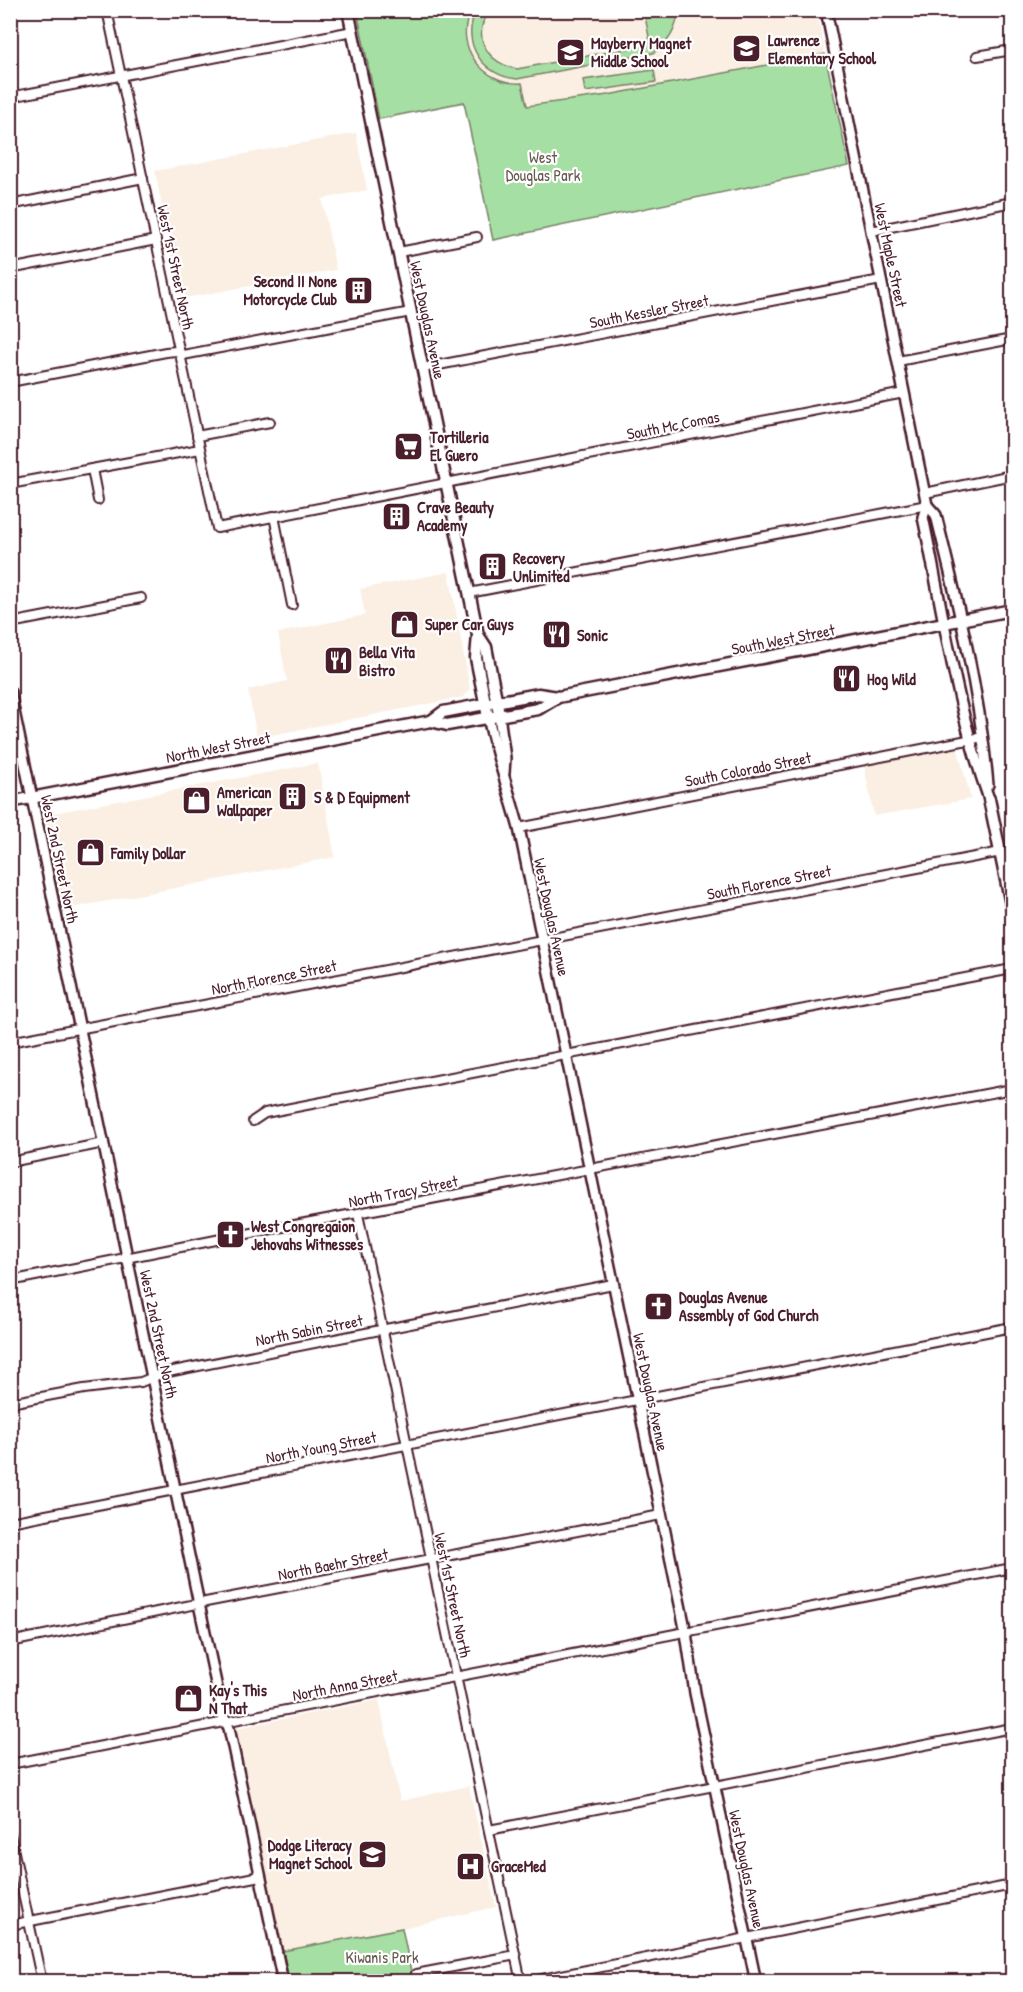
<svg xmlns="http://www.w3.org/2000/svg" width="1023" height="1992" font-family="'Patrick Hand',sans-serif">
  <rect width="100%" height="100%" fill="#fff"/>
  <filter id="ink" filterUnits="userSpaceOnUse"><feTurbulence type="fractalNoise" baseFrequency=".0167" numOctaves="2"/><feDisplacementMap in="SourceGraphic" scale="12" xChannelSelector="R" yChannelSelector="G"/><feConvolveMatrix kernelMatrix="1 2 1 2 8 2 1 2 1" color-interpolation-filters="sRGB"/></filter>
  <g filter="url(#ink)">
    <!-- built -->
    <g fill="#faefe2">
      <polygon points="471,10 817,11 825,54 608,95 527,106 521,83 513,84 494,79 482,70 473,60 468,44 466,31 468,16"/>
      <polygon points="356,133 367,190 322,199 336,270 180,299 155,171"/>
      <polygon points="449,572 470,690 463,697 257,738 248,690 287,681 278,633 365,615 360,589"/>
      <polygon points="957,747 971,799 874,816 864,766"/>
      <polygon points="318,763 335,857 61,910 43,815"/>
      <polygon points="379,1700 400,1801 469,1786 496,1907 402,1928 283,1951 237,1728"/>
    </g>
    <!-- green -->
    <g fill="#a6dfa3" stroke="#787f67" stroke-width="1.5">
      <path d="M357 11H471C452 45 484 86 522 83L527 106 608 95 825 54 849 166 493 240 464 102 379 119Z"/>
      <path d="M476 11H489C471 37 488 64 517 69L641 46 650 42 644 11H678C677 29 669 43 653 53L517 79C483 76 460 43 476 11Z"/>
      <polygon points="654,70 656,82 585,92 583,80"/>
      <polygon points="402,1928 413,1981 289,1981 283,1951"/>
    </g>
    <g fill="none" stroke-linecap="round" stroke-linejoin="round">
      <defs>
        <g id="minor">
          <polyline points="107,10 217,528 904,393"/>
          <polyline points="977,56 1012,50"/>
          <polyline points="10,97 353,31"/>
          <polyline points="10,205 143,178"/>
          <polyline points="871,231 1012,202"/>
          <polyline points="399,252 477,237"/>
          <polyline points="10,269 156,240"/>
          <polyline points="898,361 1012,339"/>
          <polyline points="423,368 881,280"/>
          <polyline points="10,382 166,352 176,351 183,355 411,312"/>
          <polyline points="197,436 270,422"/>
          <polyline points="92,469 98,500"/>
          <polyline points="10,484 200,449"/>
          <polyline points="925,493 1012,475"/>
          <polyline points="274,516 292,605"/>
          <polyline points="469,593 927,505"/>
          <polyline points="10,623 141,598"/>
          <polyline points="519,828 983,737"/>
          <polyline points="10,1042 1001,852"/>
          <polyline points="253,1121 265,1113 1012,969"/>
          <polyline points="10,1162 104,1143"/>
          <polyline points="358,1214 521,1982"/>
          <polyline points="10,1281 231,1237 1012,1089"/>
          <polyline points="10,1403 84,1389 141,1382 163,1373 613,1284"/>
          <polyline points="10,1522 1012,1327"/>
          <polyline points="10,1642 211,1601 661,1515"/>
          <polyline points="10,1764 1012,1568"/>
          <polyline points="489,1830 1012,1728"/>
          <polyline points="10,1834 42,1982"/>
          <polyline points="10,1925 260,1876"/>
          <polyline points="416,1974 516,1955"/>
          <polyline points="527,1982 1012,1885"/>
        </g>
        <g id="tertiary">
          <path d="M826 10 927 505 923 517C943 611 956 708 989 799"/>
          <path d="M927 505 936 515C958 604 980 693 988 785"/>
          <polyline points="10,692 199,1604 223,1716 229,1728 283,1982"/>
          <polyline points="499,715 505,758 504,773"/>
          <path d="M488 717C496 755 509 791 519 828L686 1633 695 1693 756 1982"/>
        </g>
        <g id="secondary">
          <polyline points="348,10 478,635 476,658 488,717"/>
          <polyline points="478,635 486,647 498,709"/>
          <polyline points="431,721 447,725 538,709 558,697"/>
          <polyline points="989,799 1012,909"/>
          <polyline points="10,802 431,721 443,712 485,704 538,694 558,697 1012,610"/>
        </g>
      </defs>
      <!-- minor casing -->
      <use href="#minor" stroke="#4a1f2b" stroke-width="12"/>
      <!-- tertiary casing -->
      <use href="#tertiary" stroke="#4a1f2b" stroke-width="14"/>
      <!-- secondary casing -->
      <use href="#secondary" stroke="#4a1f2b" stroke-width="15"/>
      <!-- minor -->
      <use href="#minor" stroke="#fff" stroke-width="8"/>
      <!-- tertiary -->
      <use href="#tertiary" stroke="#fff" stroke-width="9"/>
      <!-- secondary -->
      <use href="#secondary" stroke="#fff" stroke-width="10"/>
    </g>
  </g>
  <!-- icons -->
  <defs>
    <symbol id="school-square" viewBox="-11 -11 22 22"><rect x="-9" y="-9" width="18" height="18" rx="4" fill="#4a1f2b" stroke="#fff"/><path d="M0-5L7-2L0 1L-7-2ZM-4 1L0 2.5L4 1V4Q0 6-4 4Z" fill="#fff"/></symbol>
    <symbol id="building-square" viewBox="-11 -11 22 22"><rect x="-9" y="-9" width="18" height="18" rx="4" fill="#4a1f2b" stroke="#fff"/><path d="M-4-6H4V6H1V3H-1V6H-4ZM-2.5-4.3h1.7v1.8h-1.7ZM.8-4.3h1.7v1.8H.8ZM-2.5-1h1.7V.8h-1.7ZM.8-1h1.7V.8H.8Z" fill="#fff"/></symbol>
    <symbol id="supermarket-square" viewBox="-11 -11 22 22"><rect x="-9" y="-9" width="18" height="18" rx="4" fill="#4a1f2b" stroke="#fff"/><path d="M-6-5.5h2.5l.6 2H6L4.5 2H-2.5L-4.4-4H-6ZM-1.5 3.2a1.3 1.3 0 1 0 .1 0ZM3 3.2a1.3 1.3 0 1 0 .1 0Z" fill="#fff"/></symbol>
    <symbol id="shop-square" viewBox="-11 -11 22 22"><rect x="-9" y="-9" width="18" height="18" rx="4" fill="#4a1f2b" stroke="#fff"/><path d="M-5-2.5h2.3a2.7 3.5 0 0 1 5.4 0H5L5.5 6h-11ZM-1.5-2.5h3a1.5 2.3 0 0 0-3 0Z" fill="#fff"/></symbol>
    <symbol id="restaurant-square" viewBox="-11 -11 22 22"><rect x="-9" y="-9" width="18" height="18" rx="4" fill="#4a1f2b" stroke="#fff"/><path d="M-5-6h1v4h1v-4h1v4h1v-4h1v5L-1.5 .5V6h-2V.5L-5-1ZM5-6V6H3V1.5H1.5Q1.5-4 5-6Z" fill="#fff"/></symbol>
    <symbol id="church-square" viewBox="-11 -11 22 22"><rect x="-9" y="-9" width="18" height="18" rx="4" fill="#4a1f2b" stroke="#fff"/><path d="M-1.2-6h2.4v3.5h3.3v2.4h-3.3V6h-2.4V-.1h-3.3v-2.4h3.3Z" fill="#fff"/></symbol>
    <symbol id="hospital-square" viewBox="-11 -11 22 22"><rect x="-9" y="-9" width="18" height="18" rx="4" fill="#4a1f2b" stroke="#fff"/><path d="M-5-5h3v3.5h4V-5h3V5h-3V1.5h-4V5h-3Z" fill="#fff"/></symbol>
  </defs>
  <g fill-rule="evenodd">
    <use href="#school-square" x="730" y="32" width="33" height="33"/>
    <use href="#school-square" x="554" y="36" width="33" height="33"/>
    <use href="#building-square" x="342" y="274" width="33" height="33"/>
    <use href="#supermarket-square" x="392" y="430" width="33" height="33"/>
    <use href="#building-square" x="380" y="500" width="33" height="33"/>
    <use href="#building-square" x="476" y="550" width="33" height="33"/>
    <use href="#shop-square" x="388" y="608" width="33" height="33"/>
    <use href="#restaurant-square" x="540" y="618" width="33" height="33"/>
    <use href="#restaurant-square" x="322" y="644" width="33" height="33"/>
    <use href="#restaurant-square" x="830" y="662" width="33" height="33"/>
    <use href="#building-square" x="276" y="780" width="33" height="33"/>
    <use href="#shop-square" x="180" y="784" width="33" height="33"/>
    <use href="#shop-square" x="74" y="836" width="33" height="33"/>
    <use href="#church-square" x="214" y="1218" width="33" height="33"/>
    <use href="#church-square" x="642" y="1290" width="33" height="33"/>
    <use href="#shop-square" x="172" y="1682" width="33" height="33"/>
    <use href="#school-square" x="356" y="1838" width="33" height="33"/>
    <use href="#hospital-square" x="454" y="1850" width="33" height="33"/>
  </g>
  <g text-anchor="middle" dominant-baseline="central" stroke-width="4.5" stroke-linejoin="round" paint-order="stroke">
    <!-- poi labels -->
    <g font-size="16" font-weight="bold" fill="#4a1f2b" stroke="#fff" text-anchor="start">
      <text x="768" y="40">Lawrence<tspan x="768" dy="18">Elementary School</tspan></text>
      <text x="591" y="43">Mayberry Magnet<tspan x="591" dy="18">Middle School</tspan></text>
      <text x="337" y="281" text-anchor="end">Second II None<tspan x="337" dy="18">Motorcycle Club</tspan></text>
      <text x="430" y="437">Tortilleria<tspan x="430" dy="18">El Guero</tspan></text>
      <text x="417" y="507">Crave Beauty<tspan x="417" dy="18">Academy</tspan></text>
      <text x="513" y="558">Recovery<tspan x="513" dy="18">Unlimited</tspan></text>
      <text x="425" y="624">Super Car Guys</text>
      <text x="577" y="635">Sonic</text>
      <text x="359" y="652">Bella Vita<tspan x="359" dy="18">Bistro</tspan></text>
      <text x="867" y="679">Hog Wild</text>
      <text x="217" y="792">American<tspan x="217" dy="18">Wallpaper</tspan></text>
      <text x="314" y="797">S &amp; D Equipment</text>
      <text x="111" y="853">Family Dollar</text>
      <text x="251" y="1226">West Congregaion<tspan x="251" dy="18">Jehovahs Witnesses</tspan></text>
      <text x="679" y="1297">Douglas Avenue<tspan x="679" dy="18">Assembly of God Church</tspan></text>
      <text x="209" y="1690">Kay's This<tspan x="209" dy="18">N That</tspan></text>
      <text x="352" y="1845" text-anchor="end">Dodge Literacy<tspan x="352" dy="18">Magnet School</tspan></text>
      <text x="491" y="1866">GraceMed</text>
    </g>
    <!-- park labels -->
    <g font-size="16" fill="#66594f" stroke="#fff">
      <text x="543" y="157">West<tspan x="543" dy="18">Douglas Park</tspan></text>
      <text x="382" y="1957">Kiwanis Park</text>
    </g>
    <!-- street labels -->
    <g font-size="16" fill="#4a1f2b" stroke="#fff">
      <text transform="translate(891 255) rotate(78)">West Maple Street</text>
      <text transform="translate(176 267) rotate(78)">West 1st Street North</text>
      <text transform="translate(649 311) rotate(-11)">South Kessler Street</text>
      <text transform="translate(428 320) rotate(78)">West Douglas Avenue</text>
      <text transform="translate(673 425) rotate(-11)">South Mc Comas</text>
      <text transform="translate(783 639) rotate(-11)">South West Street</text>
      <text transform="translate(218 747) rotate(-11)">North West Street</text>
      <text transform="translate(748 769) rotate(-11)">South Colorado Street</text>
      <text transform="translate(60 859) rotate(78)">West 2nd Street North</text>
      <text transform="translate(769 882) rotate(-11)">South Florence Street</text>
      <text transform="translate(552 917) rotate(78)">West Douglas Avenue</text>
      <text transform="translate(274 977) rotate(-11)">North Florence Street</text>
      <text transform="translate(403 1191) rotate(-11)">North Tracy Street</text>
      <text transform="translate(309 1330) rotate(-11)">North Sabin Street</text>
      <text transform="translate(159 1334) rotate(78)">West 2nd Street North</text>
      <text transform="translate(651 1392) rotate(78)">West Douglas Avenue</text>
      <text transform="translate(321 1447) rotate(-11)">North Young Street</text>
      <text transform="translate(333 1564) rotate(-11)">North Baehr Street</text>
      <text transform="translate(453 1595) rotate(78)">West 1st Street North</text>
      <text transform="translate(345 1685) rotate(-11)">North Anna Street</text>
      <text transform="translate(747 1869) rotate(78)">West Douglas Avenue</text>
    </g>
  </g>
  <!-- margin -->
  <rect width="1023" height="1992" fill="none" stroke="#fff" stroke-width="36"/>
  <rect x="18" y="18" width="987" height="1956" fill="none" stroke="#4a1f2b" stroke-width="2" filter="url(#ink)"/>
</svg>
